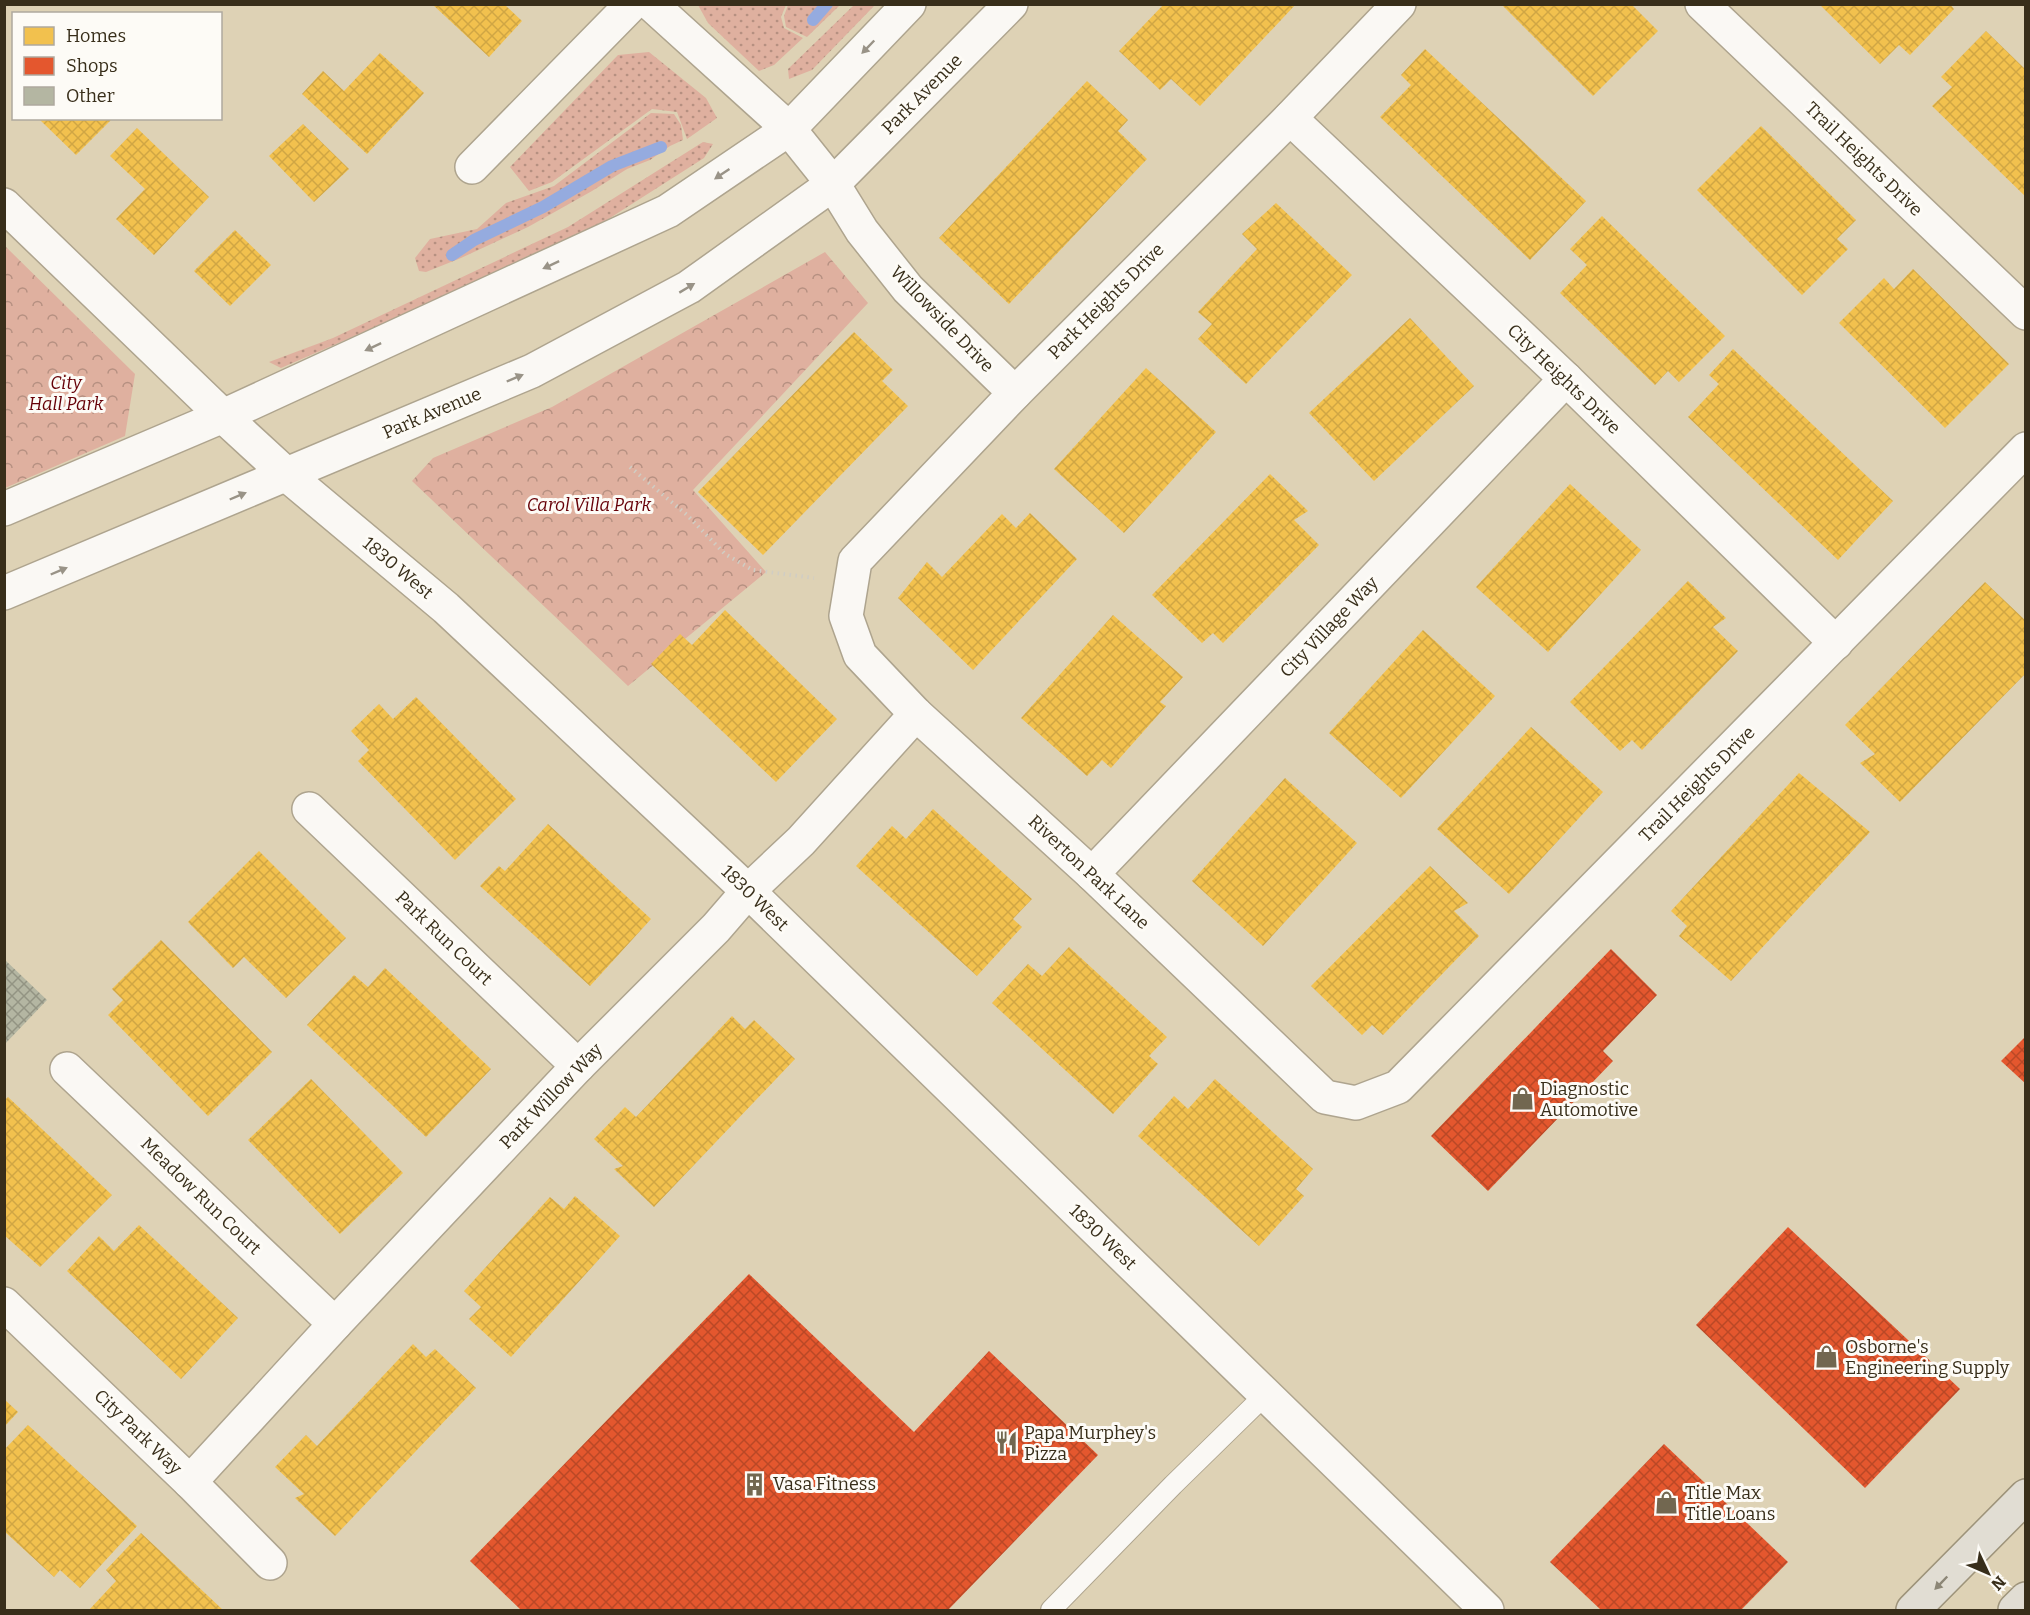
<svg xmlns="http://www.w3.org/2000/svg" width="2030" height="1615" font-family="Bitter,serif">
  <defs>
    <pattern id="grass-dots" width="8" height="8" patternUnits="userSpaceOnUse" patternTransform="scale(1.5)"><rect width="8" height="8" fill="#dfb09f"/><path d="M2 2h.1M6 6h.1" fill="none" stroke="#b69081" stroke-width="1.8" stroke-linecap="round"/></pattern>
    <pattern id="park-crowns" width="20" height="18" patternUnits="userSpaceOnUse" patternTransform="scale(1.5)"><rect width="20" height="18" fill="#dfb09f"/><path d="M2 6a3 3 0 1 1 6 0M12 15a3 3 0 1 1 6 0" fill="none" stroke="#b69081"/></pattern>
    <pattern id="homes-cross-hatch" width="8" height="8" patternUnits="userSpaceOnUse" patternTransform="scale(1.5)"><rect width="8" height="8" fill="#f2c14e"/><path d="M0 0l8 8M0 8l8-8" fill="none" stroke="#d0a644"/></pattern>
    <pattern id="shops-cross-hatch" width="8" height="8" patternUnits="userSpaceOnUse" patternTransform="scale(1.5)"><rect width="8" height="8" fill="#e4572e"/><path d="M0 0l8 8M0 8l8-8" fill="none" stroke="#ba4826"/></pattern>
    <pattern id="building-cross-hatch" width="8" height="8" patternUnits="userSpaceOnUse" patternTransform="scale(1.5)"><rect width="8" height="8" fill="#b4b6a2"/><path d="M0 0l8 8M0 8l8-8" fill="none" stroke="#939483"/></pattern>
  </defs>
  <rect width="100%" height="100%" fill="#ded2b5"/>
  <!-- grass -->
  <g fill="url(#grass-dots)">
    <polygon points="698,5 786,5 781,17 784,28 803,38 774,65 759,71 708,23"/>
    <polygon points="788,5 788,4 840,5 807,37 786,27 784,16"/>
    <polygon points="854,5 875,5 812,70 789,79 788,69"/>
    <polygon points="649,52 706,98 717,118 687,139 677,112 652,109 552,182 529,191 510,167 618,55"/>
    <polygon points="651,113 674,114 681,125 683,140 670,146 650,160 627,169 592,191 528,227 461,258 426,272 419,271 415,258 430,239 477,229 506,203 554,186"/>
    <polygon points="703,142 713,144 704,158 577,239 281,368 269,362 333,338 568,227"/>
  </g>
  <!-- park -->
  <g fill="url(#park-crowns)">
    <polygon points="5,246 135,374 125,436 5,488"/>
    <polygon points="825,252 868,303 693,490 766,572 628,686 412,481 433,458 552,407"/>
  </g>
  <!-- homes -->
  <g fill="url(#homes-cross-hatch)">
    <polygon points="432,4 504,4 522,21 489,57"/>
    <polygon points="1164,4 1296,4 1200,106 1171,79 1160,90 1119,51"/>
    <polygon points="1501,4 1631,4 1658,31 1593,96"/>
    <polygon points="1819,4 1950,4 1954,9 1910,55 1899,45 1880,64"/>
    <polygon points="1986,31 2026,70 2026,197 1932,106 1952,87 1941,77"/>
    <polygon points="1425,49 1586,201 1530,260 1380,117 1411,85 1401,75"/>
    <polygon points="380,53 424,93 367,154 302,94 323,71 344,91"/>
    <polygon points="1087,81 1128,120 1118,131 1147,159 1009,304 939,238"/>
    <polygon points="42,118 113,118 76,155 40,120"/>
    <polygon points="303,124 349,169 314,202 269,156"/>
    <polygon points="1761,126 1856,220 1837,239 1848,249 1802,295 1697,190"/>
    <polygon points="137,128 209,197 154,255 116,219 145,189 110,156"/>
    <polygon points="1276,203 1352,275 1246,384 1198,339 1212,324 1198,312 1257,249 1242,234"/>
    <polygon points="1602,216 1725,336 1679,382 1668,371 1655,385 1560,293 1587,265 1570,249"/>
    <polygon points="235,230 271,265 230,306 194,271"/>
    <polygon points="1913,269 2009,364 1945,428 1839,323 1884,278 1894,289"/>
    <polygon points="1410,318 1474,386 1374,481 1309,413"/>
    <polygon points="854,332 893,370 882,381 908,406 763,555 698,492"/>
    <polygon points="1733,349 1893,501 1838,560 1688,417 1719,384 1709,375"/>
    <polygon points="1146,368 1216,432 1124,533 1054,469"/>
    <polygon points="1270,474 1308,511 1294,520 1319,545 1223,643 1213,633 1202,643 1152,595"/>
    <polygon points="1570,484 1641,550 1548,652 1476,587"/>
    <polygon points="1030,513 1077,559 973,670 898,598 927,562 942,577 1002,514 1016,528"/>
    <polygon points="1688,581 1726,618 1713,627 1738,651 1642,750 1632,740 1620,751 1570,702"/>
    <polygon points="1985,582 2026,621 2026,673 1900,802 1860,763 1875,754 1845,725"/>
    <polygon points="725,610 837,719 776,782 651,664 680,634 692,645"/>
    <polygon points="1113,615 1183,677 1160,702 1166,706 1111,768 1102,760 1087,776 1021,718"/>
    <polygon points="1423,630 1495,696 1401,798 1329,733"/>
    <polygon points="416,697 516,799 455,860 358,761 369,750 351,731 379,704 393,719"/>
    <polygon points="1531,727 1603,792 1509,894 1437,829"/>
    <polygon points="1799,773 1870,832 1731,981 1679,936 1687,926 1671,911"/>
    <polygon points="1285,778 1357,843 1263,946 1192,881"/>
    <polygon points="933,809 1032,899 1013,919 1022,927 977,976 856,866 892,826 906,839"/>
    <polygon points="548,824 651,919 590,986 480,886 499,866 505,871"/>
    <polygon points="259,851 346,938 286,998 244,957 233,968 188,922"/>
    <polygon points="1430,866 1468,903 1454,911 1479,936 1383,1035 1372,1025 1362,1035 1311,986"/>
    <polygon points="161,940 272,1052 208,1116 108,1015 123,1000 112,989"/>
    <polygon points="1069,947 1167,1037 1149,1056 1158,1064 1113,1114 992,1003 1028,964 1042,976"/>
    <polygon points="385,968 491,1069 426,1137 307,1025 354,975 368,987"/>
    <polygon points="732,1016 745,1029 754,1020 795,1059 654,1207 614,1169 623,1166 594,1139 625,1107 636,1117"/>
    <polygon points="311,1079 403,1173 340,1234 248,1140"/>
    <polygon points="1215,1079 1313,1169 1296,1189 1304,1196 1259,1246 1138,1136 1174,1096 1188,1109"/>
    <polygon points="8,1097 112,1195 40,1267 4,1235 4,1101"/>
    <polygon points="575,1196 620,1236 511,1357 469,1319 481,1307 464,1291 550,1197 564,1209"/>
    <polygon points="139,1225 238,1318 181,1379 67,1271 99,1236 114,1251"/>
    <polygon points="413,1344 426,1357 435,1349 476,1388 335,1536 295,1498 304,1494 275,1467 306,1435 317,1446"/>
    <polygon points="4,1399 18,1412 4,1427"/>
    <polygon points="28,1425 137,1526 80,1588 60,1570 54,1577 4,1531 4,1450"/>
    <polygon points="141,1533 223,1610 89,1610 116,1581 106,1570"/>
  </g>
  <!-- shops -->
  <g fill="url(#shops-cross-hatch)">
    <polygon points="1611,949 1657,995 1603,1051 1613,1061 1488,1191 1431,1136"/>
    <polygon points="2026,1036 2026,1084 2001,1061"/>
    <polygon points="1788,1227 1960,1389 1865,1488 1696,1325"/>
    <polygon points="749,1274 914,1432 989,1351 1098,1455 948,1610 521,1610 470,1561"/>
    <polygon points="1664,1444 1788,1562 1741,1610 1601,1610 1550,1562"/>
  </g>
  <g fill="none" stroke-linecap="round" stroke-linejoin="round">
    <!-- stream -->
    <g stroke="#95abdf" stroke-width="12">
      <polyline points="813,20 827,4"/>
      <polyline points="452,255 474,240 543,207 612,166 661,147"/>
    </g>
  </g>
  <!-- building -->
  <polygon fill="url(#building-cross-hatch)" points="4,959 47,1000 4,1045"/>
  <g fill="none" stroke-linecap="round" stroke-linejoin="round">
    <defs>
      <polyline id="lane" points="1051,1610 1173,1485 1265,1395"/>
      <g id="street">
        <polyline points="651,4 789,129 833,184 862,231 908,289 1015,393"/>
        <polyline points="1399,4 1290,118 1015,393 855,561 846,616 860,655 916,714 1092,874 1325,1097 1356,1103 1398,1087 2026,449"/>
        <polyline points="1702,4 2026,313"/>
        <polyline points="1290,118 1566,379 1836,643"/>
        <polyline points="472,167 632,4"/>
        <polyline points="4,205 223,416 287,475 446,608 748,891 1487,1610"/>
        <polyline points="309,809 578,1066"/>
        <polyline points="1092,874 1566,379"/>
        <polyline points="67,1069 335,1324"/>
        <polyline points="4,1304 190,1482 270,1563"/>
        <polyline points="190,1482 335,1324 578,1066 716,928 748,891 801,841 916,714"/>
      </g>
      <g id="secondary">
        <polyline points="4,509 223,416 668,211 789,129 909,4"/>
        <polyline points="4,593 532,371 689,287 833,184 1011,4"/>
      </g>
      <g id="primary">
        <polyline points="1913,1610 2026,1496"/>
        <polyline points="2015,1610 2026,1599"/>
      </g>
    </defs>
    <!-- lane casing -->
    <use href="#lane" stroke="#aea48e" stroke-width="22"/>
    <!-- street casing -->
    <use href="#street" stroke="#aea48e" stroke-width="36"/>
    <!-- secondary casing -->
    <use href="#secondary" stroke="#aea48e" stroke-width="36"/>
    <!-- primary casing -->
    <use href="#primary" stroke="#9d937a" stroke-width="36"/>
    <!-- path -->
    <polyline stroke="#d0cdc4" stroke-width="4" stroke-dasharray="1.5 4.5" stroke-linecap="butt" points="630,467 687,515 725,554 753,570 814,578"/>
    <!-- lane -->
    <use href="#lane" stroke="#faf8f4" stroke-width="20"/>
    <!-- street -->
    <use href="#street" stroke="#faf8f4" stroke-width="33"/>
    <!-- secondary -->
    <use href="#secondary" stroke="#faf8f4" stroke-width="33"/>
    <!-- primary -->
    <use href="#primary" stroke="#e1ddd3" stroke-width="33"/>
  </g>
  <!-- one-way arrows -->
  <defs><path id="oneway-solid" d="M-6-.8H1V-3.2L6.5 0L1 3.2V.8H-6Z" transform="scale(1.5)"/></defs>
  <g fill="#999387">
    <use href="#oneway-solid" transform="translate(868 47) rotate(134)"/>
    <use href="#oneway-solid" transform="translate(722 174) rotate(146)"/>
    <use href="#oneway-solid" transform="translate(551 265) rotate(155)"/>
    <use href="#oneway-solid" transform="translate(687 288) rotate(-31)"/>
    <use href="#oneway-solid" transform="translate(373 347) rotate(155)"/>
    <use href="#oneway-solid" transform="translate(515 378) rotate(-23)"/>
    <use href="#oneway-solid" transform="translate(238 496) rotate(-23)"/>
    <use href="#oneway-solid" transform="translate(59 571) rotate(-23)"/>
  </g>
  <use fill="#8c8676" href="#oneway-solid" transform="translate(1941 1583) rotate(134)"/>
  <!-- icons -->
  <defs>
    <symbol id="shop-bare" viewBox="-9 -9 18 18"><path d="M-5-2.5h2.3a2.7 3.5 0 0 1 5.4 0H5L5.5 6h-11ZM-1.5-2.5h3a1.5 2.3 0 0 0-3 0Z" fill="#726750" stroke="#fdfbf6" stroke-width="2.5" paint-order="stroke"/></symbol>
    <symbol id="restaurant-bare" viewBox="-9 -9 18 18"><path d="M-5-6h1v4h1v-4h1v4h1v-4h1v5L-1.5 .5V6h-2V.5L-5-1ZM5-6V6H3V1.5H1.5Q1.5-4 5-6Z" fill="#726750" stroke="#fdfbf6" stroke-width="2.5" paint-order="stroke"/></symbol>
    <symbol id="building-bare" viewBox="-9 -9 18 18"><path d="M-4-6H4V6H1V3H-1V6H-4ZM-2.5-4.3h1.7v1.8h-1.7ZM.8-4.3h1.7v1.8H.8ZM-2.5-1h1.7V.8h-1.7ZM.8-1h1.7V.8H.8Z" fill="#726750" stroke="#fdfbf6" stroke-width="2.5" paint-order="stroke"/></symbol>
  </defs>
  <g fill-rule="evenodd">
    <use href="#shop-bare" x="1506" y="1082" width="33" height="33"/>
    <use href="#shop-bare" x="1810" y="1340" width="33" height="33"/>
    <use href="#restaurant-bare" x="990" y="1426" width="33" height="33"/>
    <use href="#building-bare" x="738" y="1468" width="33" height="33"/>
    <use href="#shop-bare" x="1650" y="1486" width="33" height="33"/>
  </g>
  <g text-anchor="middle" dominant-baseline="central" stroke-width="6" stroke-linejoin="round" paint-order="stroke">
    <!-- street labels -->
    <g font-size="18" fill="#382e1a" stroke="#fdfbf6">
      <text transform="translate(922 94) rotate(-45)">Park Avenue</text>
      <text transform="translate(1864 159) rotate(44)">Trail Heights Drive</text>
      <text transform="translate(1106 301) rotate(-45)">Park Heights Drive</text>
      <text transform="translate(942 319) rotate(46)">Willowside Drive</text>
      <text transform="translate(1564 379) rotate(44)">City Heights Drive</text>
      <text transform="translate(432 413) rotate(-23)">Park Avenue</text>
      <text transform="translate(398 568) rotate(40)">1830 West</text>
      <text transform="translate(1329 627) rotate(-46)">City Village Way</text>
      <text transform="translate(1697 784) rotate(-45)">Trail Heights Drive</text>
      <text transform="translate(1089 872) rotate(43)">Riverton Park Lane</text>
      <text transform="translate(755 898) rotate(44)">1830 West</text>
      <text transform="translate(444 938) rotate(44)">Park Run Court</text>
      <text transform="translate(551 1096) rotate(-46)">Park Willow Way</text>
      <text transform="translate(201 1196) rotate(44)">Meadow Run Court</text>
      <text transform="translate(1103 1237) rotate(44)">1830 West</text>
      <text transform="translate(138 1432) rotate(44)">City Park Way</text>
    </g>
    <!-- park labels -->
    <g font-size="18" font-style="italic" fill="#660007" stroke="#fdfbf6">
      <text x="66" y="383">City<tspan x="66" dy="21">Hall Park</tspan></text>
      <text x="589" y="505">Carol Villa Park</text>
    </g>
    <!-- poi labels -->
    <g font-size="18" fill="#382e1a" stroke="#fdfbf6" text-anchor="start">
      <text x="1540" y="1089">Diagnostic<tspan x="1540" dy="21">Automotive</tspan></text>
      <text x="1845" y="1347">Osborne's<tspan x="1845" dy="21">Engineering Supply</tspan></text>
      <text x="1024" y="1433">Papa Murphey's<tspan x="1024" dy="21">Pizza</tspan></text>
      <text x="773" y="1484">Vasa Fitness</text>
      <text x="1685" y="1493">Title Max<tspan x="1685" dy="21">Title Loans</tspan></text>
    </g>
  </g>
  <!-- border -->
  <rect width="2030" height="1615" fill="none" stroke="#382e1a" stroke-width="12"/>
  <!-- legend -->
  <rect x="12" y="12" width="210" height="108" fill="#fdfbf6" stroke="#aea99e" stroke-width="1.5"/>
  <rect x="24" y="27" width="30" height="18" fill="#f2c14e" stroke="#aea99e" stroke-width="1.5"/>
  <text x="66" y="42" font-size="18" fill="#382e1a">Homes</text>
  <rect x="24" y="57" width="30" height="18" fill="#e4572e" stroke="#aea99e" stroke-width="1.5"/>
  <text x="66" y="72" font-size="18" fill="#382e1a">Shops</text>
  <rect x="24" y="87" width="30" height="18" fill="#b4b6a2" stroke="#aea99e" stroke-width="1.5"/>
  <text x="66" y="102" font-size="18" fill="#382e1a">Other</text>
  <!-- north arrow -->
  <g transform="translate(1988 1573) rotate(134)" stroke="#fdfbf6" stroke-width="4.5" paint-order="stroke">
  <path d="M0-4.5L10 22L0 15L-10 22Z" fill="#382e1a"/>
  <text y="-9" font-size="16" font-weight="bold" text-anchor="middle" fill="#382e1a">N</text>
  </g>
</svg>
